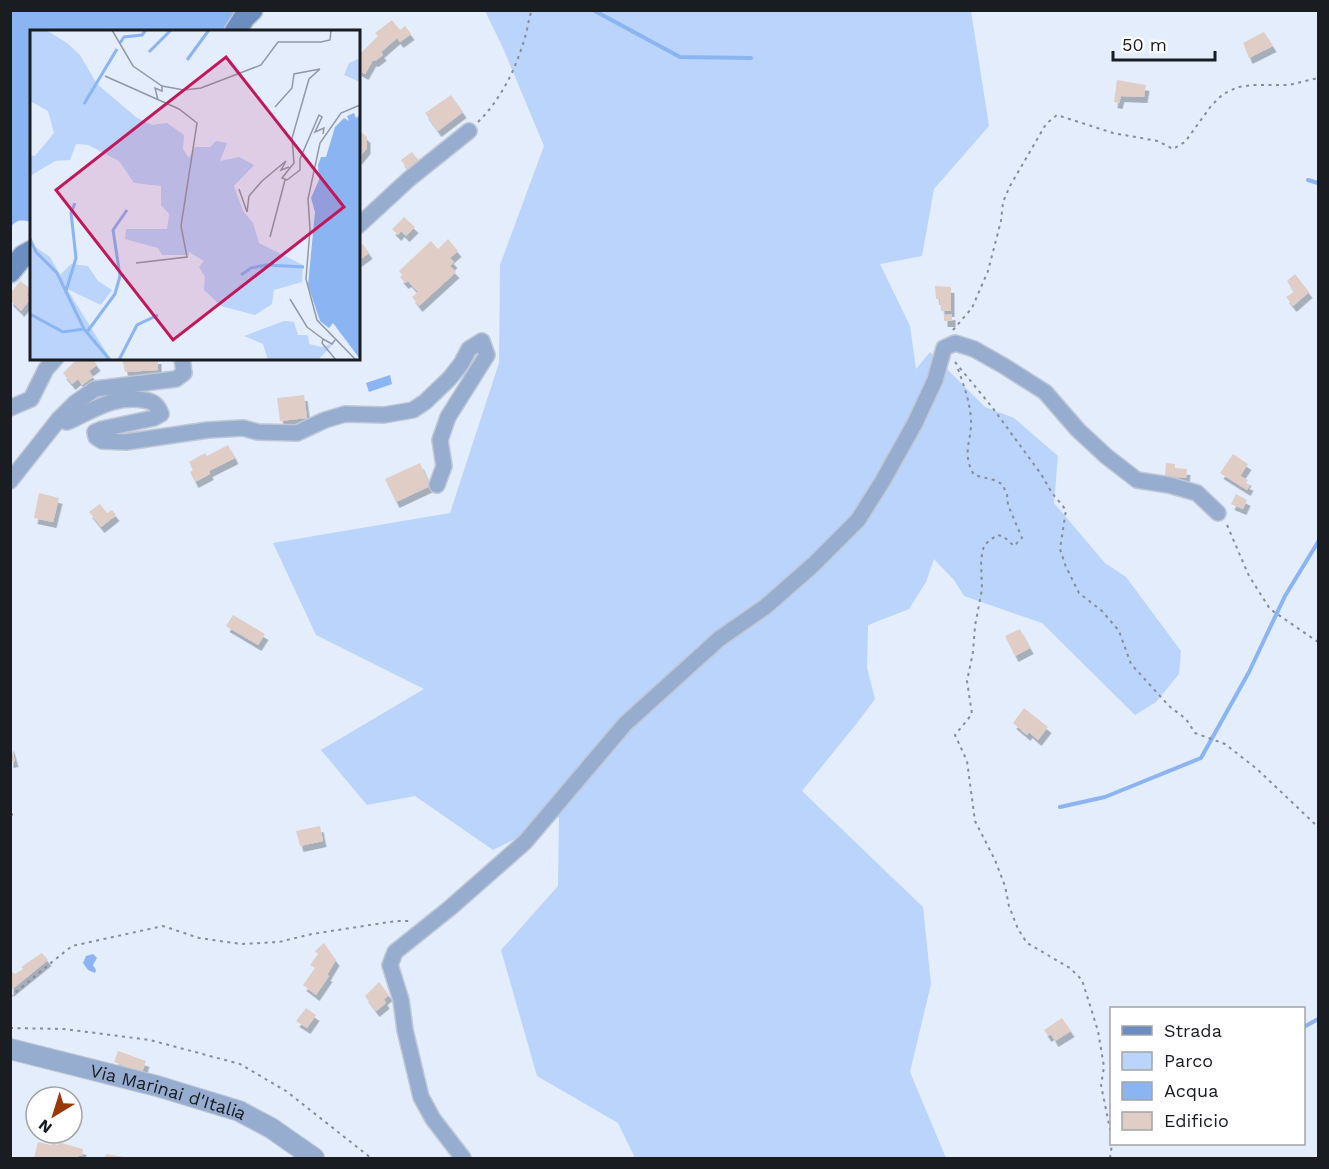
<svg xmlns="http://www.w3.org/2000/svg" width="1329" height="1169" font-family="'Work Sans',sans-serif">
  <defs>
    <filter id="shadow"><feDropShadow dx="3.5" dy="6" stdDeviation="0" flood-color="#0004"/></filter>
  </defs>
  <rect width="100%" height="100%" fill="#e3edfc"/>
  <!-- green -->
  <polygon fill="#bad4fb" points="485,11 971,11 989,126 934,189 922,256 880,264 910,326 916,369 930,352 985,407 1014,418 1058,456 1054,503 1105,563 1126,577 1181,651 1179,674 1156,702 1135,715 1042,623 964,596 954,580 934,559 926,582 909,609 868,625 867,668 875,699 857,723 802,791 923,907 931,984 910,1072 946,1158 635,1158 618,1123 537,1076 501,950 558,886 559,817 493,850 415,796 367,805 321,750 424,689 316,635 273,543 450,513 499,363 500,265 544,146 503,48"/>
  <!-- water -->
  <g fill="#8bb4f3">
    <path d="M11 11H238L222 31 32 32 31 222C23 220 16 219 11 227Z"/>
    <polygon points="390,375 392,384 369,392 366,383"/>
    <polygon points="93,954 97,958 93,965 96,970 95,973 88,970 83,963 86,956"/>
  </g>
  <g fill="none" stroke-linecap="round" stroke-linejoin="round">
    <!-- stream -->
    <g stroke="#8bb4f3" stroke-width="4">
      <polyline points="593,10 680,57 751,58"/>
      <polyline points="1308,180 1318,183"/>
      <polyline points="1060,807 1105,797 1201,758 1249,672 1285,596 1318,542"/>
      <polyline points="1304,1027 1318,1019"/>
    </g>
  </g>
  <!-- building -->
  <g fill="#e0cdc6" filter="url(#shadow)">
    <polygon points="392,20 400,30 405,26 411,34 400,42 397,38 381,52 383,55 375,61 373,60 365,74 358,70 358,50 362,52 378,36 375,33"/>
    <polygon points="1264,32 1273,46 1249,58 1243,43"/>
    <polygon points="1117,80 1146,85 1144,97 1121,96 1119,103 1114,102"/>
    <polygon points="451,95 463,112 438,131 425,113"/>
    <polygon points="358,129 367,137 367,148 358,159"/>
    <polygon points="412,152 420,162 409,171 401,160"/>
    <polygon points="404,217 415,227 406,236 401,231 398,235 392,229"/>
    <polygon points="448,239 458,251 450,258 454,262 450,266 456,272 419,306 412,297 418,292 408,281 405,283 400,277 402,275 399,271 431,241 438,249"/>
    <polygon points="363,244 369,253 358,261 358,248"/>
    <polygon points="1295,274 1309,292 1293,306 1286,297 1294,292 1287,281"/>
    <polygon points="20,281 31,289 27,295 31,298 21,311 10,300 10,294"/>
    <polygon points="935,286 951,287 951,311 941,311 940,299 936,299"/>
    <polygon points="952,314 952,321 944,321 944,315"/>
    <polygon points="78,358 83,360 92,358 97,365 89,371 93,377 82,385 78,379 72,384 63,373"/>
    <polygon points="122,358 158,358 158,370 125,372"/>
    <polygon points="304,395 307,418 280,421 277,398"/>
    <polygon points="228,445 235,458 209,471 210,474 195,482 190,472 193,470 189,462 205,453 207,456"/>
    <polygon points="1233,454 1248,464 1240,476 1248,480 1246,483 1250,485 1247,490 1220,473"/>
    <polygon points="420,463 430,486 396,502 385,479"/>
    <polygon points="1166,463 1175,464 1175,468 1187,469 1186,478 1165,476"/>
    <polygon points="39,493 59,498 53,522 34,518"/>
    <polygon points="1236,494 1247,500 1243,509 1231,504"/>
    <polygon points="100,504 107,513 112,510 116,515 101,527 89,512"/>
    <polygon points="233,615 265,634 258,645 226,626"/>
    <polygon points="1020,629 1030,648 1015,656 1005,636"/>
    <polygon points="1024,708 1048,727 1038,740 1029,732 1027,735 1013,723"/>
    <polygon points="10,744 15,761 10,762"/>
    <polygon points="320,826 323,841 300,846 296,831"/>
    <polygon points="324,943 336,960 327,975 329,976 316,995 303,985 315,968 310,965 318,954 315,951"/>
    <polygon points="42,953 48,960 10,991 10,971 15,974 23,969 21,967"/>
    <polygon points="379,982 389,995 384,999 386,1003 376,1011 365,996"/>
    <polygon points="306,1008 316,1015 307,1028 296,1021"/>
    <polygon points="1062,1018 1071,1031 1055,1041 1051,1034 1048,1036 1044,1030"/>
    <polygon points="118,1051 146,1061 142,1073 114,1062"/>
    <polygon points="38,1142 51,1145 52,1143 58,1145 58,1142 83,1149 82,1156 79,1156 79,1158 34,1158"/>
    <polygon points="106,1154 124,1157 124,1158 105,1158"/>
  </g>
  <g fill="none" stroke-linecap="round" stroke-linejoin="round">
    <defs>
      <g id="minor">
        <polyline points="358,226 409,179 469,131"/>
        <polyline points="10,408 31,399 46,369 56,358"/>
        <path d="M59 419 67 422C94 410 113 395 144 400 153 401 158 405 161 414L154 418 102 429 95 432 96 437 102 441 126 442 208 430 243 428 258 432 297 433 325 420 345 414 384 415 413 410 425 402 449 379 461 364 469 349 482 341 487 355 448 417 440 440 444 466 437 485"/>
        <polyline points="10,481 59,419 75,403 95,389 176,379 184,373 182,358"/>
        <polyline points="463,1158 433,1119 421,1097 405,1030 401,1000 390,965 395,952 450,908 525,842 625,724 719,639 765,607 813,565 858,520 882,482 915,423 935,380 944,348 955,343 974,349 1004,366 1045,392 1078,430 1106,456 1137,480 1169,485 1197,493 1218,513"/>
      </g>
      <g id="tertiary">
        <path id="s1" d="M10 1049 157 1086 239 1111 271 1128 314 1158"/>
      </g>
      <g id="secondary">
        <polyline points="235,32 244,18 252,10"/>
        <polyline points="10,272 23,256 32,251"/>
      </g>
    </defs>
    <!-- minor casing -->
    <use href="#minor" stroke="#bfc7d5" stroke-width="18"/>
    <!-- tertiary casing -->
    <use href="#tertiary" stroke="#bfc7d5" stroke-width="22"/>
    <!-- secondary casing -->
    <use href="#secondary" stroke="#bfc7d5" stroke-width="24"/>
    <!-- path -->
    <g stroke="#868d97" stroke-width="2" stroke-dasharray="3 4.5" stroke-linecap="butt">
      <path d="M478 122C501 99 516 69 525 37 528 29 528 19 532 10"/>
      <polyline points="953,330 972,308 988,271 1001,221 1003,202 1010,186 1046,124 1057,115 1113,133 1158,141 1173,149 1185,142 1211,106 1223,94 1238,87 1253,85 1289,85 1318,78"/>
      <polyline points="955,362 992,407 1041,474 1052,493 1066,510 1060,549 1066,567 1079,593 1102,611 1119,631 1131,664 1169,706 1186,719 1195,733 1225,744 1257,769 1318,827"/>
      <path d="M958 369C964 386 970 402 971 420 972 442 961 452 974 475L994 480 1002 484 1007 494 1008 505 1022 538 1014 546 1003 536 997 535 984 545 981 560 982 589 975 626 973 652 967 681 972 714 955 735 967 761 975 821 995 860 1005 886 1009 906 1018 929 1027 943 1070 968 1082 980 1098 1031 1104 1067 1101 1085 1112 1139"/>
      <polyline points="1227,525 1249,576 1270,609 1318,642"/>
      <polyline points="10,815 14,814"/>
      <polyline points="10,997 52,962 72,946 163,926 199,938 241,944 279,942 312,934 396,921 410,921"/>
      <polyline points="10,1028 64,1029 150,1040 240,1064 286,1091 371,1158"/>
      <polyline points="1110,1158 1112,1144"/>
    </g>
    <!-- minor -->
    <use href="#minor" stroke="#96add0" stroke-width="15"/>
    <!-- tertiary -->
    <use href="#tertiary" stroke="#96add0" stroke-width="20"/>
    <!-- secondary -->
    <use href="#secondary" stroke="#6c8dc0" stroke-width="21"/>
  </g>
  <g text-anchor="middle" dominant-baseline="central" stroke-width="4.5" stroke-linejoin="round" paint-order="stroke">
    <!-- street labels -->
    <g font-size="18" fill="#191c21" stroke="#fff">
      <text stroke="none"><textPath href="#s1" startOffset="164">Via Marinai d'Italia</textPath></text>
    </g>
  </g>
  <!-- overview -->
  <g transform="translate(30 30)">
    <rect width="330" height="330" fill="#e3edfc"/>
    <path d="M0 0H16L37 13 50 25 67 54 107 88 122 95 137 93 154 105 153 119 159 128 165 117H180L186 111 197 113 190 131 209 127 224 135 204 156 213 181 223 193 229 213 273 235 272 252 244 260 242 274 225 285 191 276 174 260 175 247 169 237 174 231 159 222V225H132L128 218 95 209 96 199H137L139 184 131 175V156L104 153 89 131 58 115 46 114 40 130 25 131 0 146V125L5 126 24 103 18 81 0 71ZM330 28V52L314 45 319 33ZM1 214 20 227 30 245 41 234 58 236 68 251 82 260 71 275 37 259 81 330H0ZM254 291 264 292 268 305H278L279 314 292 317 304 313 288 330H238L233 314 214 306Z" fill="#bad4fb"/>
    <path d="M324 83 326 88 330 85V329L303 293 299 298 290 291 278 255 285 182 281 168 289 150 288 135 291 127H296L305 97 314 88 319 91 317 86Z" fill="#8bb4f3"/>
    <path fill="none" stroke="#8bb4f3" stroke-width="3" d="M90 13 94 7 112 5 116 0M119 22 141 0M157 30 179 0M54 74 87 19M0 209 6 222 27 243 54 299 80 330M211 245 221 238 236 235 274 237M36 261 46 228 41 183 45 173M0 284 33 302 54 299M57 302 85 264 90 246 83 200 97 180M89 330 107 295 128 285"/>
    <path fill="none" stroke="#9299a4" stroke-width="1.5" d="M82 0 103 36 132 56 154 60 171 58 231 35 248 12H291L300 10 301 0M290 39 279 49 262 108 264 133 252 148 257 150 270 140V129L289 85 292 87 285 102 294 98 293 104M75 46 149 79 167 93 151 196 157 227 106 233M128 70 125 58 132 61V56M245 77 262 58 264 44 290 39M209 159 217 182 219 166 232 151 256 131 251 140 259 137M240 207 255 150M260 269 277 297 293 309M305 310 302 314 293 309 292 313 306 330M326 330 287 290 276 249 280 199 278 169 290 113 311 83 330 75"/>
    <path fill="#c2185b" fill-opacity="0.15" stroke="#c2185b" stroke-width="3" d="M196 27 314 177 143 310 26 160Z"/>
    <rect width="330" height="330" fill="none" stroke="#191c21" stroke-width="3"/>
  </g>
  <!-- border -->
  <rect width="1329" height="1169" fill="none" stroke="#191c21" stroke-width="24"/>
  <!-- legend -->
  <rect x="1110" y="1007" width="195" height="138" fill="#ffffff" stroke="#a3a4a6" stroke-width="1.5"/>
  <rect x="1122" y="1026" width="30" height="9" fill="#6c8dc0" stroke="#a3a4a6" stroke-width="1.5"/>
  <text x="1164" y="1037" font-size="18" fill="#191c21">Strada</text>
  <rect x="1122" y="1052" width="30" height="18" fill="#bad4fb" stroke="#a3a4a6" stroke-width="1.5"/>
  <text x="1164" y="1067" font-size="18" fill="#191c21">Parco</text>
  <rect x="1122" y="1082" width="30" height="18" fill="#8bb4f3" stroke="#a3a4a6" stroke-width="1.5"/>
  <text x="1164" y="1097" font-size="18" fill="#191c21">Acqua</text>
  <rect x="1122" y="1112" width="30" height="18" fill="#e0cdc6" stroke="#a3a4a6" stroke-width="1.5"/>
  <text x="1164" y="1127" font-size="18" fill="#191c21">Edificio</text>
  <!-- north arrow -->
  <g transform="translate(54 1115) rotate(218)"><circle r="28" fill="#ffffff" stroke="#a3a4a6" stroke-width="1.5"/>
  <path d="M0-4.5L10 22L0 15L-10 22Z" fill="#9c3706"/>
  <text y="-9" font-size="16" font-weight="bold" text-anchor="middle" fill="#191c21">N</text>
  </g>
  <!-- scale -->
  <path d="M1113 51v9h102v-9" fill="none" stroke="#191c21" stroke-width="3"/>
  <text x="1122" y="51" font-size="18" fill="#191c21" stroke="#ffffff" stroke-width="4.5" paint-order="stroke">50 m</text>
</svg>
